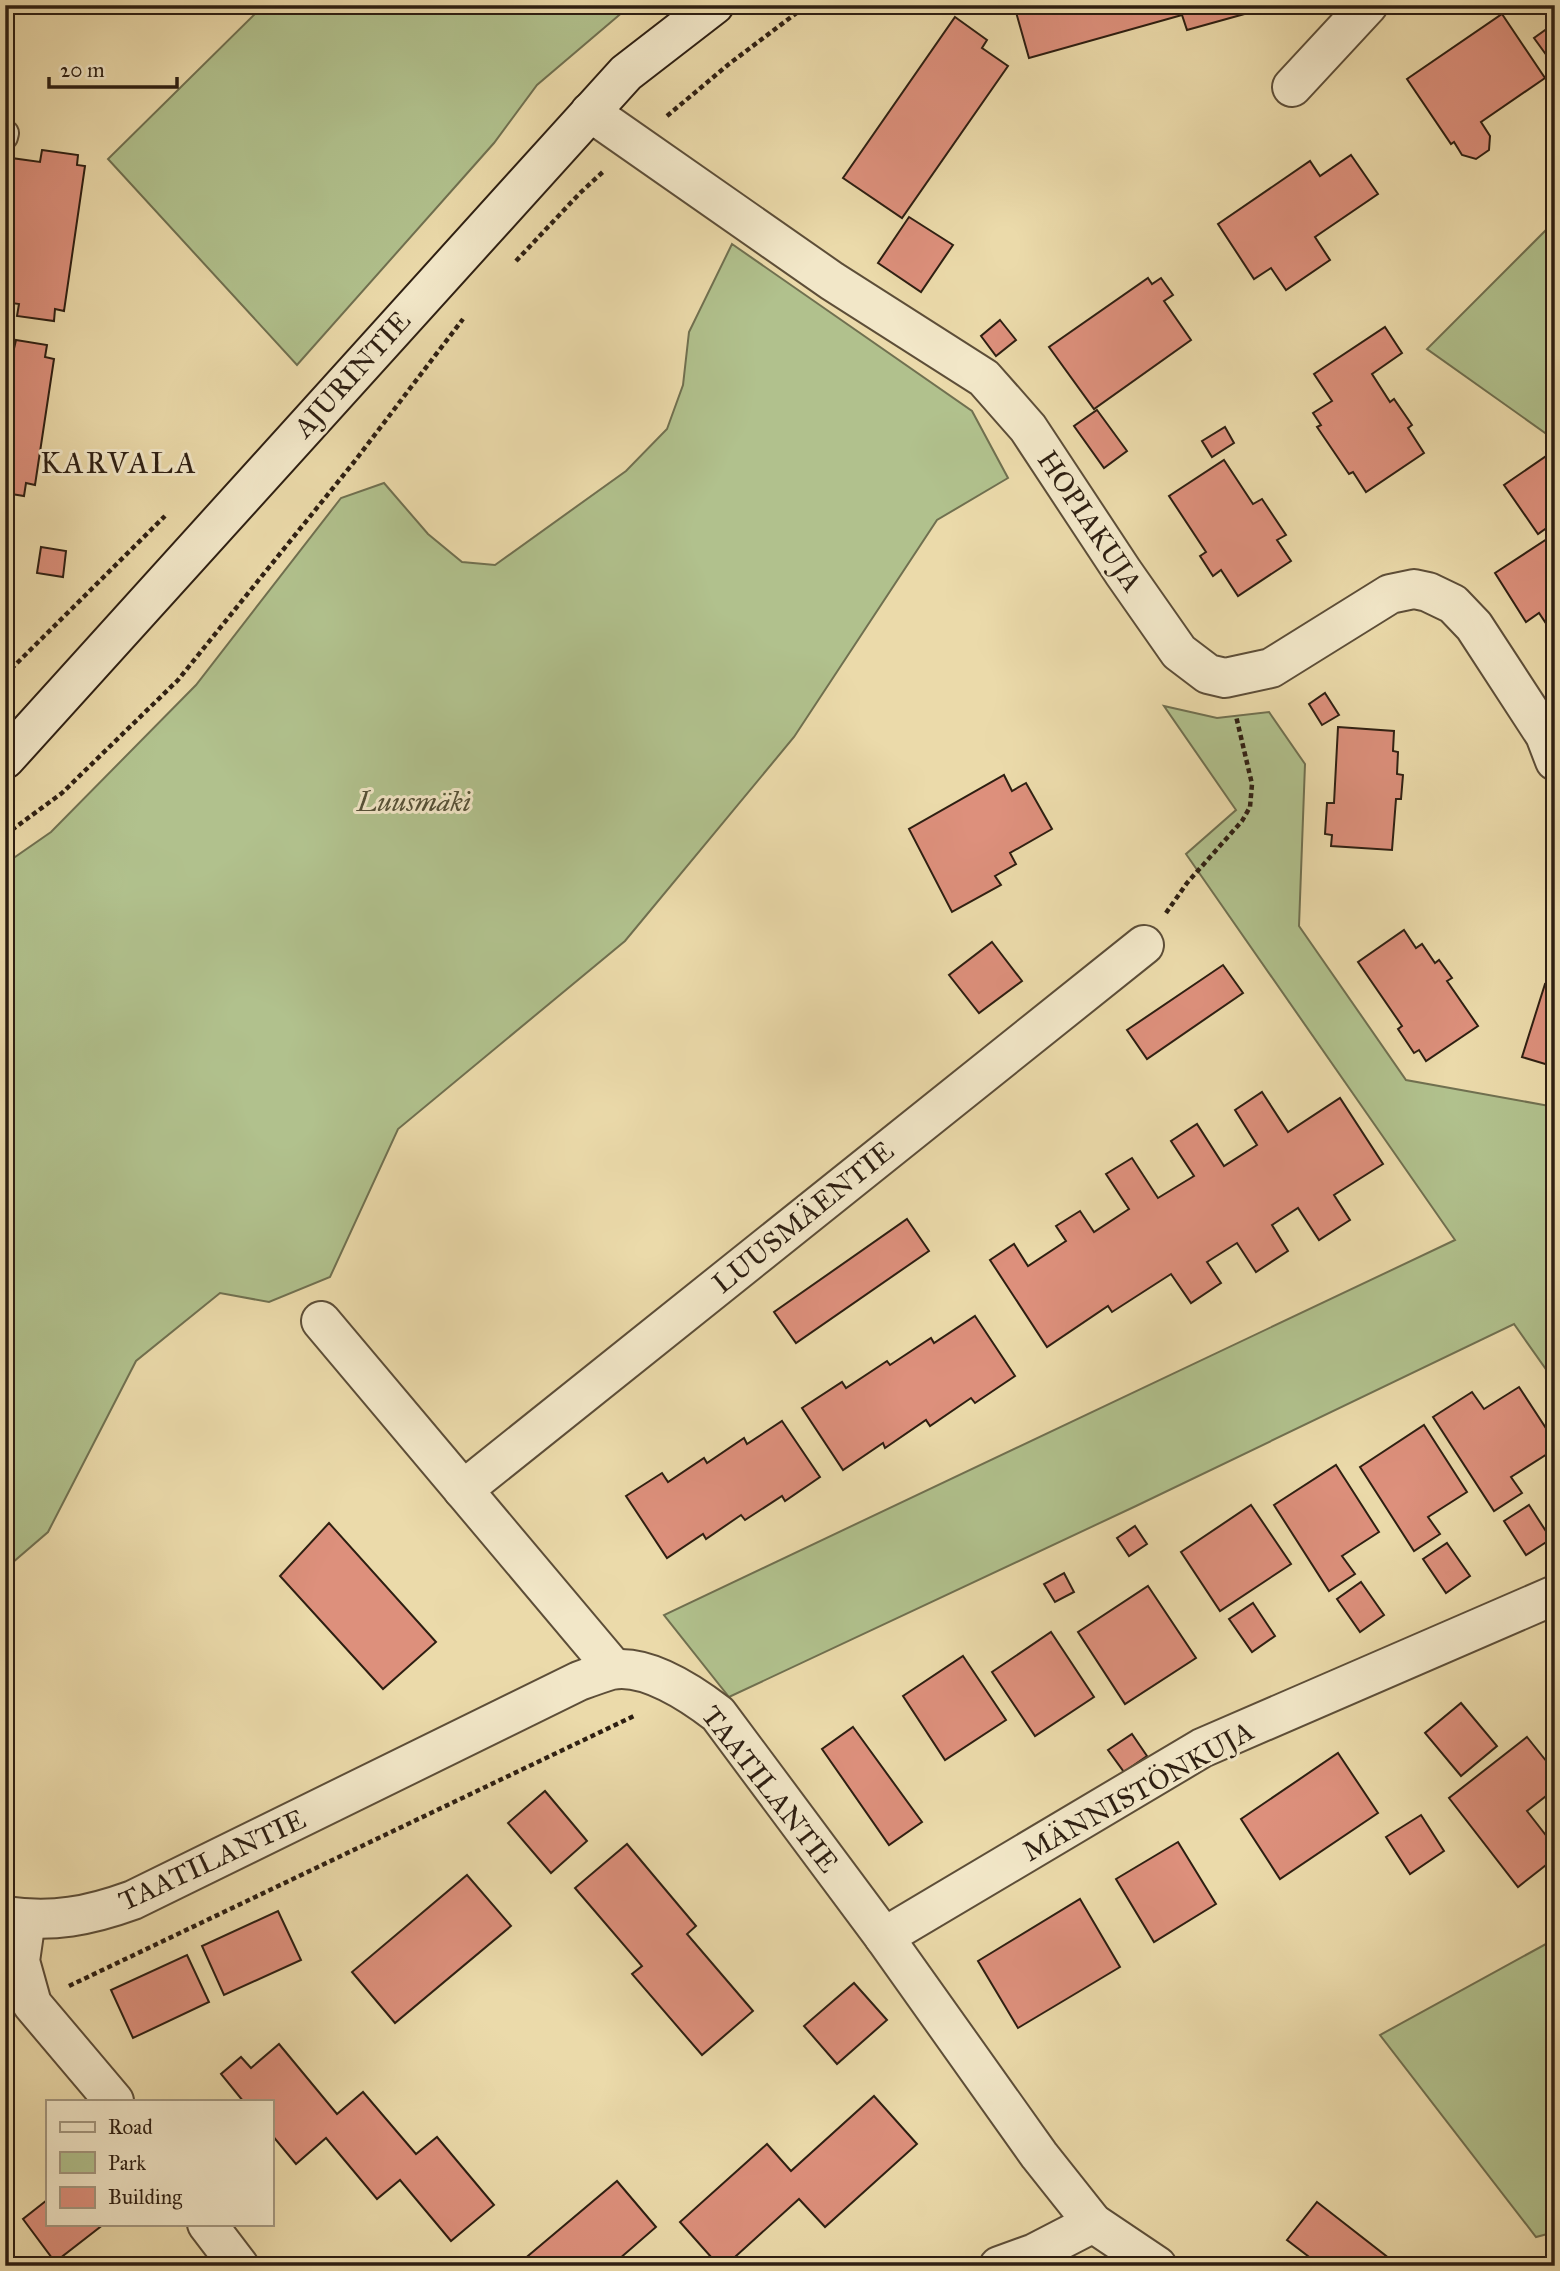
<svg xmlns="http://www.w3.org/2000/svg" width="1560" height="2271" font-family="'IM FELL Great Primer',serif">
  <rect width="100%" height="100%" fill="#ebdaaa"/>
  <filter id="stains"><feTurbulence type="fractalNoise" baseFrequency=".00286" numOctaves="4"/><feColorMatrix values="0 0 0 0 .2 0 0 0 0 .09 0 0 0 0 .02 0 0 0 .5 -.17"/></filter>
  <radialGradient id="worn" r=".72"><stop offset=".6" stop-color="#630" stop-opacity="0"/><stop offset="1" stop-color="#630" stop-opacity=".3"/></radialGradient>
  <!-- green -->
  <g fill="#b1c18d" stroke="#707050" stroke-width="2">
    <polygon points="264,5 631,5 537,85 494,143 297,365 108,159"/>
    <polygon points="1555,221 1555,440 1427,349"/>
    <polygon points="732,244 972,411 1008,478 937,520 794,737 625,941 398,1129 330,1277 269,1302 220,1293 136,1361 48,1532 5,1569 5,864 51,832 196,685 341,498 384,483 428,534 462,562 495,565 626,471 667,429 683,385 689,332"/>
    <polygon points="1164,706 1217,718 1269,712 1305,764 1299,926 1406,1080 1555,1107 1555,1382 1514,1324 1136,1506 729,1697 664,1615 1455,1240 1186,854 1236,810"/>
    <polygon points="1555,1939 1555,2232 1536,2237 1380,2035"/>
  </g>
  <!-- building -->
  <g fill="#dd907c" stroke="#2e1f12" stroke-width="2">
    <polygon points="1014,5 1245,5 1248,13 1187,30 1182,15 1029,58"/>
    <polygon points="1502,14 1545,78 1481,122 1490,136 1489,150 1476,159 1462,155 1454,142 1451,144 1407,79"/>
    <polygon points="955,17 987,40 982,48 1008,66 902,218 843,178"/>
    <polygon points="1555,23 1555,67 1534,38"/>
    <polygon points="42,150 78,155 77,165 85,166 64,311 55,309 54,321 17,316 19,304 5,302 5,197 11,158 40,162"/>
    <polygon points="1351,155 1378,194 1315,237 1330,260 1286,290 1271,268 1254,279 1218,224 1310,161 1320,176"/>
    <polygon points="909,217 953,245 921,292 878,263"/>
    <polygon points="1148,278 1152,284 1161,278 1173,295 1164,301 1191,340 1094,409 1049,347"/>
    <polygon points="1000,320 1016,340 996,356 981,336"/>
    <polygon points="1385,327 1402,353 1372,374 1390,402 1394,399 1412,425 1408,428 1424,453 1366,492 1353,472 1349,474 1317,427 1321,425 1313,413 1332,401 1314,374"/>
    <polygon points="16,340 47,345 45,357 54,359 35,485 26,483 24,496 5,493 5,352 13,353"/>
    <polygon points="1097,410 1127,451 1104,468 1074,426"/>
    <polygon points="1225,427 1234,443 1212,457 1202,441"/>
    <polygon points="1555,450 1555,522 1538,534 1504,485"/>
    <polygon points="1224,460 1253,504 1262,499 1286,535 1277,540 1291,561 1238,596 1221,570 1213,576 1200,556 1206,552 1169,496"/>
    <polygon points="1555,528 1555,637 1539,613 1526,622 1495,573 1553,535 1551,531"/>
    <polygon points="41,547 66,551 63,577 37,573"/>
    <polygon points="1325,693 1339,715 1322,725 1309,704"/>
    <polygon points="1338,727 1394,731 1393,751 1398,752 1397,774 1403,775 1401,799 1396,799 1392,850 1331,846 1332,835 1325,834 1327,803 1334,803"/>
    <polygon points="1004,775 1012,791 1026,783 1052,829 1010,853 1016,864 995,876 1001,885 952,912 909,829"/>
    <polygon points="1404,930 1416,948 1422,944 1435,963 1439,960 1452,978 1447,981 1478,1026 1426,1061 1419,1050 1414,1053 1398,1029 1402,1026 1358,962"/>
    <polygon points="992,942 1022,981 979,1013 949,975"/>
    <polygon points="1223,965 1243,993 1147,1059 1127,1030"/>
    <polygon points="1545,984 1555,987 1555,1067 1522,1057"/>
    <polygon points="1262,1092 1288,1132 1340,1098 1383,1164 1334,1195 1350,1220 1319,1240 1298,1208 1272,1225 1288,1251 1256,1272 1237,1243 1207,1262 1221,1283 1191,1303 1171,1274 1112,1312 1108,1306 1047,1347 990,1260 1014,1244 1028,1266 1066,1241 1056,1226 1080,1211 1094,1232 1129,1209 1106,1174 1132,1158 1158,1198 1194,1176 1171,1141 1197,1124 1224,1166 1257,1145 1235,1110"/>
    <polygon points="907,1219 929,1251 796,1343 774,1312"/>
    <polygon points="975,1316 1015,1376 975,1403 971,1398 930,1426 926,1420 885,1448 883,1443 843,1470 802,1408 842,1382 846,1388 887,1361 890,1365 931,1338 934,1343"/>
    <polygon points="1519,1387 1555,1442 1555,1449 1511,1477 1522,1493 1494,1511 1433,1417 1472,1392 1484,1409"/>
    <polygon points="782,1421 820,1477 785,1501 782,1496 745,1520 741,1515 706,1539 703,1534 667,1558 626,1496 662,1473 668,1482 704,1458 707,1463 744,1438 747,1444"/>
    <polygon points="1424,1425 1467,1492 1428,1517 1440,1534 1414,1551 1360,1467"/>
    <polygon points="1336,1465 1379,1532 1342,1556 1355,1574 1329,1591 1274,1505"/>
    <polygon points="1251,1505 1291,1564 1220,1611 1181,1552"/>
    <polygon points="1529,1505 1551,1539 1526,1555 1504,1521"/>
    <polygon points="329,1523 436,1642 383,1689 280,1576"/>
    <polygon points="1135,1526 1147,1544 1129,1556 1117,1538"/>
    <polygon points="1447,1543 1470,1576 1446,1593 1423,1559"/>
    <polygon points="1064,1573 1074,1592 1055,1602 1044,1584"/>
    <polygon points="1361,1582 1384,1615 1360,1632 1337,1599"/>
    <polygon points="1148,1586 1196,1658 1125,1704 1078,1632"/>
    <polygon points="1253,1603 1275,1636 1252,1652 1229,1619"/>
    <polygon points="1051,1632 1094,1697 1035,1736 992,1672"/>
    <polygon points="963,1656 1006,1720 945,1760 903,1696"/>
    <polygon points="1461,1703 1497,1746 1461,1776 1425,1733"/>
    <polygon points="853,1727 922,1822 889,1845 822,1749"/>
    <polygon points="1132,1734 1147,1756 1124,1772 1108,1750"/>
    <polygon points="1527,1737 1555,1772 1555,1789 1527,1811 1555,1847 1555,1858 1518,1887 1449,1798"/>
    <polygon points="1338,1753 1378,1813 1280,1879 1241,1819"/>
    <polygon points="545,1791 587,1841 551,1873 508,1823"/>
    <polygon points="1421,1815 1444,1851 1410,1874 1386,1837"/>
    <polygon points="1178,1842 1216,1904 1154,1942 1116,1879"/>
    <polygon points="627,1844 696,1926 687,1934 753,2011 702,2055 632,1974 642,1966 575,1888"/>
    <polygon points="467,1875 511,1926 395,2023 352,1972"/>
    <polygon points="1080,1899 1120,1967 1018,2028 978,1961"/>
    <polygon points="278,1911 301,1960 224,1995 202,1946"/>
    <polygon points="187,1955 209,2002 133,2038 111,1990"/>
    <polygon points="854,1983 887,2020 837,2064 804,2026"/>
    <polygon points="279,2044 337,2114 363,2092 416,2154 437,2137 494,2205 451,2241 400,2180 377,2199 326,2138 296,2164 271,2134 271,2101 243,2101 221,2074 241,2057 251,2068"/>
    <polygon points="874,2096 917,2144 825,2227 799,2199 725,2266 719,2266 680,2222 767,2144 791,2171"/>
    <polygon points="617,2181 656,2227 611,2266 516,2266"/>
    <polygon points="47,2200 47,2224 104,2224 55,2262 23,2219"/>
    <polygon points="1317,2202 1390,2259 1384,2266 1321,2266 1287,2240"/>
  </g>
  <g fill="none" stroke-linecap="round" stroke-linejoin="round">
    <defs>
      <polyline id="lane" points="5,137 6,133"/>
      <g id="street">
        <polyline points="1292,87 1368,5"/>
        <polyline points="590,112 832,281 984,378 1028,428 1123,572 1179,652 1208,674 1225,678 1271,668 1390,594 1414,589 1428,592 1453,604 1474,626 1545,735 1555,761"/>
        <polyline points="321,1321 614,1669"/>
        <polyline points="463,1490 1144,945"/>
        <path d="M5 1916C53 1923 89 1916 133 1900L579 1681C590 1677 601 1673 611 1670 646 1663 692 1694 718 1714L884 1937 1039 2155 1093 2223 1157 2266"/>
        <polyline points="26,1919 20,1961 32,2004 114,2101"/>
        <polyline points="884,1937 1202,1748 1555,1595"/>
        <polyline points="207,2224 239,2266"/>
        <polyline points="999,2266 1035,2253 1093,2223"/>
      </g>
      <polyline id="secondary" points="5,759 626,73 714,5"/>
    </defs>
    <!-- lane casing -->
    <use href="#lane" stroke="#5d4e38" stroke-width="28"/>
    <!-- street casing -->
    <use href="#street" stroke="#5d4e38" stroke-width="42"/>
    <!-- secondary casing -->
    <use href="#secondary" stroke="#2e1f12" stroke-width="42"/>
    <!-- path -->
    <g stroke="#2e1f12" stroke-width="4.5" stroke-dasharray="5 3.5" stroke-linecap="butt">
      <polyline points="667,116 729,64 807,5"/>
      <polyline points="516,261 580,193 605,170"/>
      <polyline points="5,675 165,516"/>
      <polyline points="5,835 62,793 178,680 354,462 463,319"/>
      <polyline points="1166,913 1187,883 1242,821 1250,807 1252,784 1236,716"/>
      <polyline points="69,1986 636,1715"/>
    </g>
    <!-- lane -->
    <use href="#lane" stroke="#f2e7c8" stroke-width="24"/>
    <!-- street -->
    <use href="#street" stroke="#f2e7c8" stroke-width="38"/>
    <!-- secondary -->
    <use href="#secondary" stroke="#f2e7c8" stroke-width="38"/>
  </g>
  <g text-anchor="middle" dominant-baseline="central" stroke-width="6" stroke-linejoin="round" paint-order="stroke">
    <!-- street labels -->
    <g font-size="28" fill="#2e1f12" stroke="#f2e7c8">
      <text transform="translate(352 374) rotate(-48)">AJURINTIE</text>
      <text transform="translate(1090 521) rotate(56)">HOPIAKUJA</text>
      <text transform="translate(803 1217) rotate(-39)">LUUSMÄENTIE</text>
      <text transform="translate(770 1789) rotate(52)">TAATILANTIE</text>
      <text transform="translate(1138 1791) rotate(-29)">MÄNNISTÖNKUJA</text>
      <text transform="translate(212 1860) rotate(-25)">TAATILANTIE</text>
    </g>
    <!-- park labels -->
    <g font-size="28" font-style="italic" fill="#555037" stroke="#f2e7c8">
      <text x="414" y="801">Luusmäki</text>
    </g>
    <!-- neighbourhood labels -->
    <g font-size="30" letter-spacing="2" fill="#2e1f12" stroke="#f2e7c8">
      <text x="119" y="463">KARVALA</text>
    </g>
  </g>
  <!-- margin -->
  <rect width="1560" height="2271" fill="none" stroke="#ebdaaa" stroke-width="28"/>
  <rect x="7" y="7" width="1546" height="2257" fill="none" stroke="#2e1f12" stroke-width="3.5"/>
  <rect x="14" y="14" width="1532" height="2243" fill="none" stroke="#2e1f12" stroke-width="2"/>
  <!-- legend -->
  <rect x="46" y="2100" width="228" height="126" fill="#f2e7c8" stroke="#a4977f" stroke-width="2"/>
  <rect x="60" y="2122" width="35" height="10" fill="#f2e7c8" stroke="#a4977f" stroke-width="2"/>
  <text x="108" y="2134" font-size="21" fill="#2e1f12">Road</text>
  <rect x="60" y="2152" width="35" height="21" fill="#b1c18d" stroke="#a4977f" stroke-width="2"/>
  <text x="108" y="2170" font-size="21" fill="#2e1f12">Park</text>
  <rect x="60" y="2187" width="35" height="21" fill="#dd907c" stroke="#a4977f" stroke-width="2"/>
  <text x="108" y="2204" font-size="21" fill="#2e1f12">Building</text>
  <!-- scale -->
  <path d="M49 77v10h128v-10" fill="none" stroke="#2e1f12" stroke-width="3.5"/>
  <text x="60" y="77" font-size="21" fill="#2e1f12" stroke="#f2e7c8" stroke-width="5" paint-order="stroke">20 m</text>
  <rect width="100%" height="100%" filter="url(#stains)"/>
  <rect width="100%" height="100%" fill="url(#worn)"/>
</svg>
